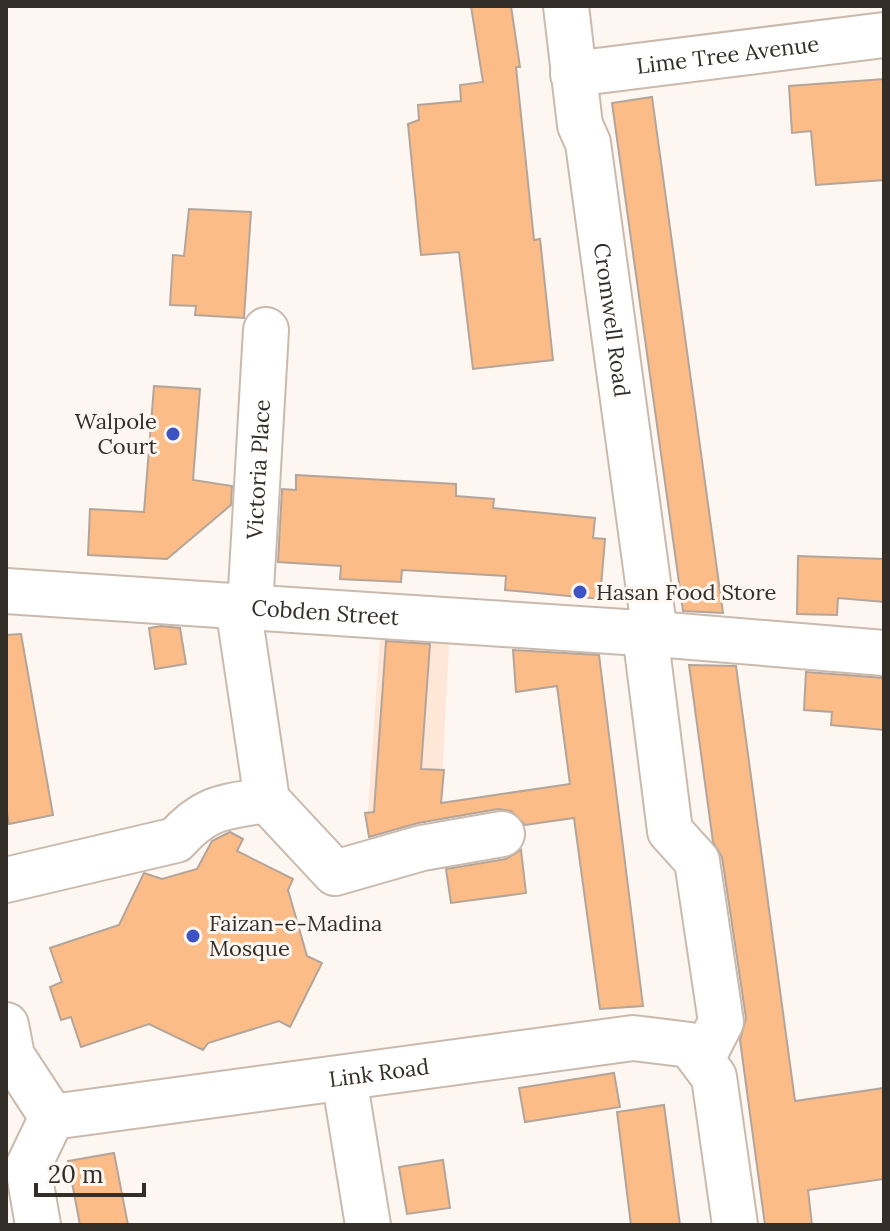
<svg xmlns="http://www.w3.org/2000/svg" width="890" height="1231" font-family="Lora,serif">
  <rect width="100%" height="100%" fill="#fdf6f1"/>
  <!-- built -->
  <polygon fill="#fee7d6" points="380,637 449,644 441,803 368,812"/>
  <!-- building -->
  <g fill="#fcbc88" stroke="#b4a59a" stroke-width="2">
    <polygon points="471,6 511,6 520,67 516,67 534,240 540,239 553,360 473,369 459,252 421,255 408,124 419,120 418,105 461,101 460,85 483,82"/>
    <polygon points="884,79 884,180 816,185 811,131 792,133 789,86"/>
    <polygon points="652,97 723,613 683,611 612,103"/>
    <polygon points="189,209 251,212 244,318 195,315 196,306 170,305 173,255 184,256"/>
    <polygon points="154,386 200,389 193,480 232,486 231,505 167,559 88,555 90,509 144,512"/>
    <polygon points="296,475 456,484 456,496 494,499 493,508 595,518 593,538 605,539 600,599 505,590 506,576 402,570 401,582 340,579 341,566 278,562 282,489 296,490"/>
    <polygon points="798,556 884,559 884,602 838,598 837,615 797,614"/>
    <polygon points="161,626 180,628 186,664 155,669 149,628"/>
    <polygon points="21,634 53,815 9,824 6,808 6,635"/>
    <polygon points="386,641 430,644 421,769 444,770 441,803 570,784 557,686 516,692 513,650 599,655 643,1006 600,1009 574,818 525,825 511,811 498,809 418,823 369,837 365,813 374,812"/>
    <polygon points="689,665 736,666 795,1101 884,1088 884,1179 808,1190 812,1225 765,1225 740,1040 746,1018 722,857 713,842"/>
    <polygon points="806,672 884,678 884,730 831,725 832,712 804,710"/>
    <polygon points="230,832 243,839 237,851 293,879 288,890 307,956 322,963 290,1027 279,1021 208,1043 203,1050 149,1024 81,1047 71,1017 61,1020 50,987 62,982 50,948 119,925 144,873 162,879 197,869 212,841"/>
    <polygon points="521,850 526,893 451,903 446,869 506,859"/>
    <polygon points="614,1073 620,1107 525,1122 519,1088"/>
    <polygon points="664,1105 680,1225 631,1225 617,1112"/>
    <polygon points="114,1153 128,1225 80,1225 68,1161"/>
    <polygon points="443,1160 450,1208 407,1214 399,1167"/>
  </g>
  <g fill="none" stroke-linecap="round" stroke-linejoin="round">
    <defs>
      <g id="minor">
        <path id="s1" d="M566 6 580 125 588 143 655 634"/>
        <path id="s2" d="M573 74 884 35"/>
        <path id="s3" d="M6 591 655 634 884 653"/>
        <path id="s4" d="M250 607 266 330"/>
        <polyline points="645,633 670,831 697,861 721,1022 702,1059"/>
        <polyline points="267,800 335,873 422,848 502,834"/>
        <path d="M6 880 176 840C206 806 224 807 267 800L238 606"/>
        <polyline points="6,1025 12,1056 52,1117"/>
        <polyline points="344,1078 368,1225"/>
        <path id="s5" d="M52 1117 633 1038 690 1045 714 1077 735 1225"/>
        <polyline points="38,1225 28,1167 52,1117"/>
      </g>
    </defs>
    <!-- minor casing -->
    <use href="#minor" stroke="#cabaae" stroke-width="48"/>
    <!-- minor -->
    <use href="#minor" stroke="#fff" stroke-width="44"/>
  </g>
  <!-- markers -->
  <g fill="#3c52c5" stroke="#fdf6f1" stroke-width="3">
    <circle cx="173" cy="434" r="8"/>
    <circle cx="580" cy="592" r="8"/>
    <circle cx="193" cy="936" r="8"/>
  </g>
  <g text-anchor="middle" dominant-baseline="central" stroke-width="6" stroke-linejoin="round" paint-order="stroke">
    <!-- street labels -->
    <g font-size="22" fill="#342e29" stroke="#fdf6f1">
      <text stroke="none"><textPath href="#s2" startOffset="156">Lime Tree Avenue</textPath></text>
      <text stroke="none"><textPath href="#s1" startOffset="318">Cromwell Road</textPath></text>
      <text stroke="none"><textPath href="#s4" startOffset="138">Victoria Place</textPath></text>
      <text stroke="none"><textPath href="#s3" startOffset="320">Cobden Street</textPath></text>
      <text stroke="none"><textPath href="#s5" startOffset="330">Link Road</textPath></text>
    </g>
    <!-- poi labels -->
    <g font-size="22" fill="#342e29" stroke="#fdf6f1" text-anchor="start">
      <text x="157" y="421" text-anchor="end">Walpole<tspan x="157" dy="25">Court</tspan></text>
      <text x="596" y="592">Hasan Food Store</text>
      <text x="209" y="923">Faizan-e-Madina<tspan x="209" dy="25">Mosque</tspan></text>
    </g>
  </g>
  <!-- border -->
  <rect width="890" height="1231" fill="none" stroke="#342e29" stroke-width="16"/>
  <!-- scale -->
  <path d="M36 1183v12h108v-12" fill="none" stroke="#342e29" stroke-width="4"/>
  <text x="48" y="1183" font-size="24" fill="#342e29" stroke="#fdf6f1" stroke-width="6" paint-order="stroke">20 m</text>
</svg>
